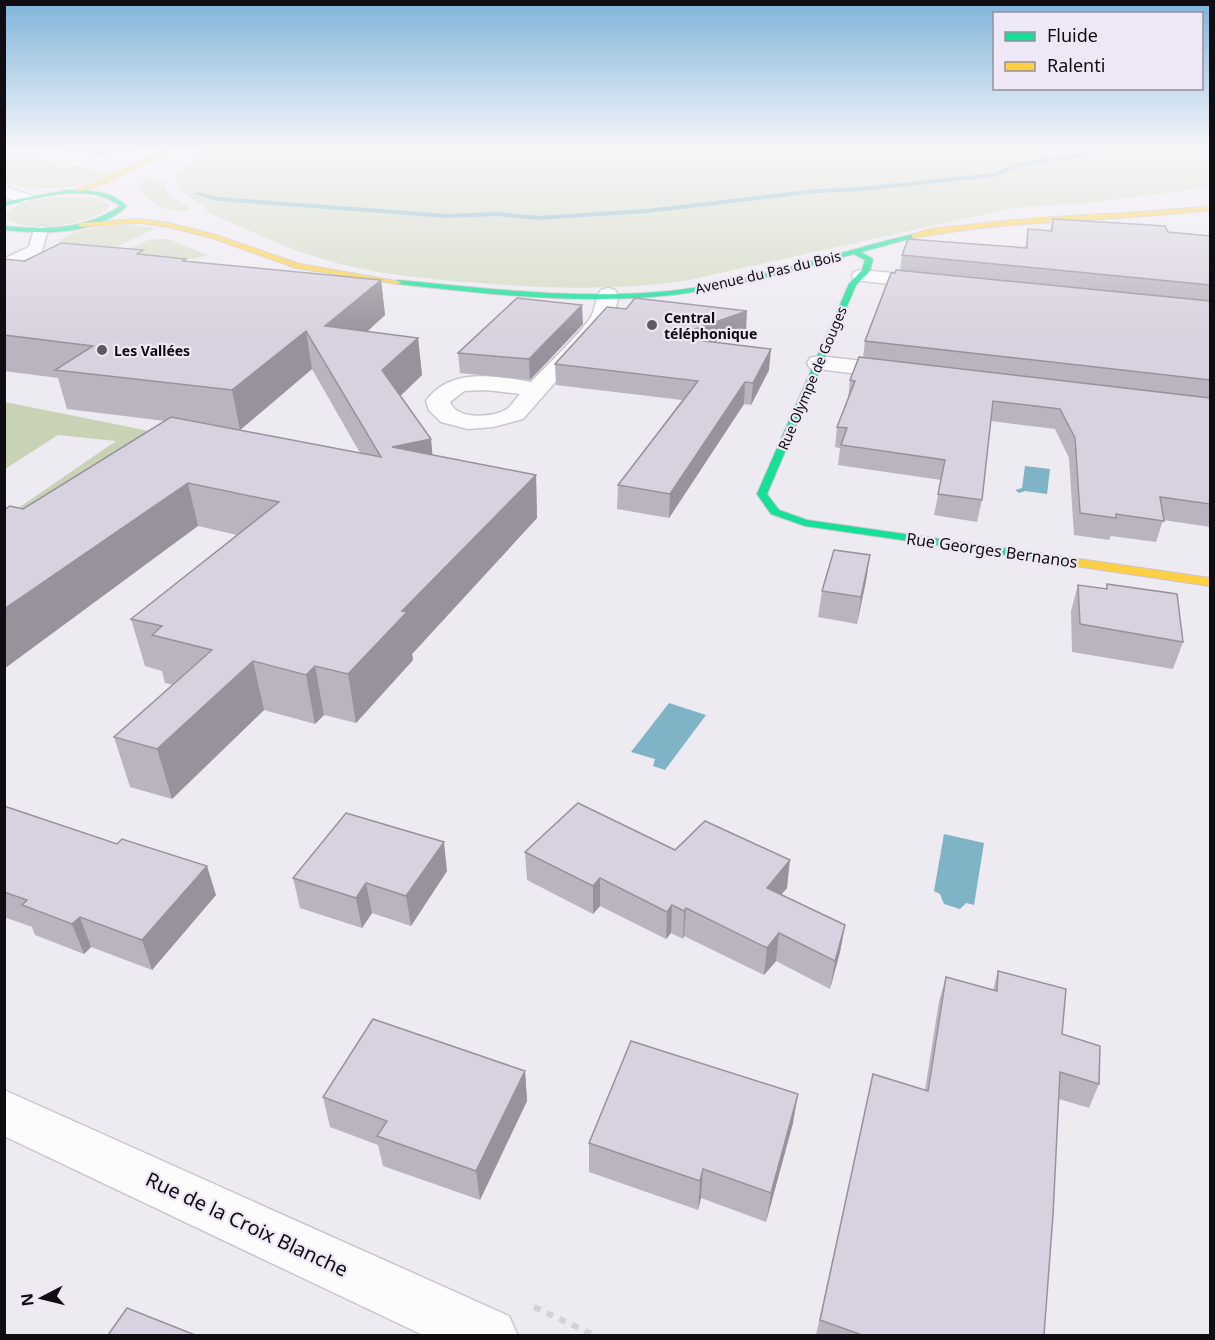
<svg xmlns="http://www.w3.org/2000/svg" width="1215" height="1340" font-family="'Noto Sans',sans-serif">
  <rect width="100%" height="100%" fill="#eeeaf2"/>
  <!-- green -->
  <g fill="#d4dcc4">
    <path d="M204 149H1210V187L1080 204 1013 208 684 281C615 290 549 289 480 283 425 279 372 274 319 258 280 247 243 226 205 212L208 209C196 199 175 194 176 176Z"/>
    <path d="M5 155 110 172 111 173C80 187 39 197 6 180Z"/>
    <path d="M146 179 163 182 168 194 191 209C169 216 153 203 138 190L141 183Z"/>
    <path d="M83 197 96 198 109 205 107 210C81 225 34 234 7 219L6 215C22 196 60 197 83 197Z"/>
    <path d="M127 225 157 228 103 253 60 244V240C78 227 105 227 127 225Z"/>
    <polygon points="161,239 169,239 207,255 195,259 120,253 148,240"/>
  </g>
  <!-- forest -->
  <polygon fill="#c8d2b5" points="5,402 179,437 49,527 11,513 116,441 58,435 5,469"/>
  <!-- water -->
  <g fill="#7fb3c6">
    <polygon points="1025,466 1050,469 1047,494 1025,491 1019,493 1015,490 1022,488"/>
    <polygon points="669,703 706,715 665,770 653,766 655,759 631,752"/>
    <polygon points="944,834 984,843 974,905 966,903 960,909 944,904 940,894 934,891"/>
  </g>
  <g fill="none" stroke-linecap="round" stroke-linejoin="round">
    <!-- stream -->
    <polygon fill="#7fb3c6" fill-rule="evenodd" points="1115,149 1129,149 1019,167 995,177 862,191 816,193 647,213 538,220 497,216 448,218 218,201 194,194 198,192 218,197 448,214 497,212 538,216 647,209 816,189 862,187 994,173 1017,163"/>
    <defs>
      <polygon id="lane" points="41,226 48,230 41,252 4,270 4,259 29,247 34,230"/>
      <g id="street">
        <polygon points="4,187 31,195 33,198 25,203 4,197"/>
        <polygon points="861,270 934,277 941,279 943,283 941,287 934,289 854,280 852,276 854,272"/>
        <path d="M608 288 615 290C622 301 613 312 608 322L523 419 493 427 468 429 441 422 429 410 426 401C450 367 496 376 531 382 550 362 572 342 589 320 596 310 595 299 601 290ZM486 390 520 394C516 398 512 405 507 409 493 418 456 420 450 402L464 391Z"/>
        <polygon points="818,356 899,365 907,367 910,372 907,377 899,379 810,368 807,363 810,358"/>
        <polygon points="4,1090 509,1316 518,1336 425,1336 4,1136"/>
      </g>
      <g id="fast">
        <path d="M67 190C89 190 110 190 127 206 95 236 45 234 4 230V226C45 230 85 230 120 206 89 182 39 197 4 206V202Z"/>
        <path d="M914 234 916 237 861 252 873 259 870 271 856 285 767 494 779 510 807 520 1079 559 1083 560 1085 563 1083 566 805 526 771 514 757 494 849 284 862 270 865 260 854 254C794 270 734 288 672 295 581 305 488 294 398 284L394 282 398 280C488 289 580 300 670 291 753 282 833 253 914 234Z"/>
      </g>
      <g id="slow">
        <polygon points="165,151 167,154 105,183 79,192 76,190"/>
        <path d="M1210 206V210C1111 222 1012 219 914 238L911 236C925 227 951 227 968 225 1049 214 1130 215 1210 206Z"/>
        <polygon points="139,219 169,223 216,235 300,264 402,282 398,284 296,268 212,238 169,227 139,223 81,227 78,225 81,223"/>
        <polygon points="1079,559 1210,578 1210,586 1075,566 1073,563 1075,560"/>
      </g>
    </defs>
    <!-- lane casing -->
    <use href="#lane" stroke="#c9c6cc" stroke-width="4"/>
    <!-- street casing -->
    <use href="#street" stroke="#c9c6cc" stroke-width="3"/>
    <!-- fast casing -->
    <use href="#fast" stroke="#c9c6cc" stroke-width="2"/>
    <!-- slow casing -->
    <use href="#slow" stroke="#c9c6cc" stroke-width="2"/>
    <!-- path-far1 -->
    <g stroke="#d4d2d5" stroke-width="1.5" stroke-dasharray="2 2" stroke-linecap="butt">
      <polyline points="4,154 54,162"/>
      <path d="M192 172C210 169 240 168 249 149"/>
    </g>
    <!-- path -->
    <polyline stroke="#d4d2d5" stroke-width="6" stroke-dasharray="7 7" stroke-linecap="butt" points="534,1307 596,1336"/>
    <!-- lane -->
    <use href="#lane" fill="#fcfcfd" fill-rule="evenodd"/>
    <!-- street -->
    <use href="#street" fill="#fcfcfd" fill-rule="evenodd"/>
    <!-- fast -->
    <use href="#fast" fill="#16e098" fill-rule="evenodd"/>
    <!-- slow -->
    <use href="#slow" fill="#ffcf43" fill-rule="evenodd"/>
  </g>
  <!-- wall -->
  <g fill="#bab4c0" fill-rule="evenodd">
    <polygon points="64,149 131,149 98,156"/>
    <polygon points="1053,219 1168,232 1210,236 1210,527 1163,520 1156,542 1111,536 1109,540 1074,535 1069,458 1055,429 991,421 982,500 977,522 934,515 941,480 838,465 840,448 835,447 837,427 848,399 850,380 863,358 865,341 895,273 900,270 902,255 1025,248 1028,229 1050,231"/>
    <path d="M144 255 187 262 381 280 385 315 367 332 418 338 422 375 400 396 431 439 432 455 536 475 537 518 412 654 413 660 356 723 324 715 315 724 264 710 172 799 130 787 114 737 173 685 165 683 162 671 145 666 131 619 237 535 198 526 23 509 165 421 67 409 58 378 4 371V259L25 261ZM312 369 360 453 232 429 240 430Z"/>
    <polygon points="626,309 746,331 714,342 769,370 751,405 744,404 669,518 617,509 618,485 682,400 556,385 555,364"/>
    <polygon points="583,324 530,380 460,373 458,353"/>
    <polygon points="870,555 866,581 857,624 818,617 822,591"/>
    <polygon points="1107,584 1183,642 1173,669 1072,652 1071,611 1078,585 1106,589"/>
    <polygon points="4,806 216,895 152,970 91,947 84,954 35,935 32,927 4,917"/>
    <polygon points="675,850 787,888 781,894 845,925 840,952 830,989 776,961 764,975 684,936 683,939 671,933 666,939 600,906 593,914 527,880 525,852"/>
    <polygon points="447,871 411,926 372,913 362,928 300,908 293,878"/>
    <polygon points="998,971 1062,1034 1099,1084 1089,1108 1059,1099 1044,1335 816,1335 873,1074 925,1090 939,1001 946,977 993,990"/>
    <polygon points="525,1071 527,1101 480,1200 383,1166 378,1145 330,1127 323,1097"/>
    <polygon points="793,1123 766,1222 701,1198 698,1210 589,1172 589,1143"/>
  </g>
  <!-- shaded-wall -->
  <g fill="#97929c">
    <polygon points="97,149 131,149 98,156"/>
    <polygon points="381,280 385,315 331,364 325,326"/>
    <polygon points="582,305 583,324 530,380 529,359"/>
    <polygon points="747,311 746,331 671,357 672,337"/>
    <polygon points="306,331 312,369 240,430 232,390"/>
    <polygon points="418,338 422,375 387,409 382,370"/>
    <polygon points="771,349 769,370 751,405 753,383"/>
    <polygon points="745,382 744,404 669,518 670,494"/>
    <polygon points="431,439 435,481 392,447"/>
    <polygon points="536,475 537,518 412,654 413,660 356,723 348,674 402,611"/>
    <polygon points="188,483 198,526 4,669 4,609"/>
    <polygon points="870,555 866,581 857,624 861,597"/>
    <polygon points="253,661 264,710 172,799 157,749"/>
    <polygon points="315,666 324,715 315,724 306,675"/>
    <polygon points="444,842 447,871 411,926 406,896"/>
    <polygon points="790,860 787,888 764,915 767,888"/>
    <polygon points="207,866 216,895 152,970 142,940"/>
    <polygon points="600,878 600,906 593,914 593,886"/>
    <polygon points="366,883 372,913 362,928 356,898"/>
    <polygon points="672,905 671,933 666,939 667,912"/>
    <polygon points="686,908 684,936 683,939 684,911"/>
    <polygon points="80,917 91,947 84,954 72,924"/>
    <polygon points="845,925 840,952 830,989 835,961"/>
    <polygon points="779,933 776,961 764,975 767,948"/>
    <polygon points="525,1071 527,1101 480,1200 476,1171"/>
    <polygon points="798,1094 793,1123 766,1222 771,1193"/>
    <polygon points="703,1169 701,1198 698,1210 700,1181"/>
  </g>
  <!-- building -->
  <g fill="#d8d1df" stroke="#97929c" stroke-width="1.5">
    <polygon points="1053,219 1165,226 1168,232 1210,236 1210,285 902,255 908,239 1027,248 1028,229 1052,231"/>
    <polygon points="61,243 143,250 137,254 186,259 183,261 381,280 325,326 418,338 382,370 431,439 392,447 536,475 402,611 407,612 348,674 315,666 306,675 253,661 157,749 114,737 212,650 152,635 162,626 131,619 279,502 188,483 4,609 4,510 10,506 23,509 171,417 381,457 306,331 232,390 55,370 93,346 4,335 4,259 25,261"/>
    <polygon points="896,270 1210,301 1210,380 865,341 891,273 895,273"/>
    <polygon points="517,298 582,305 529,359 458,353"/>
    <polygon points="635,298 747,311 672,337 771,349 753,383 745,382 670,494 618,485 698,381 555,364 607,307 626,309"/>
    <polygon points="859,357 1210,398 1210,504 1160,497 1164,521 1116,514 1116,518 1080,513 1075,438 1060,409 993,401 982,500 938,494 945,460 841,445 847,428 837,427 855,381 850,380"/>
    <polygon points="834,550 870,555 861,597 822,591"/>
    <polygon points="1107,584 1177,594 1183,642 1080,624 1078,585 1107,589"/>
    <polygon points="578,803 675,850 705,821 790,860 767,888 845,925 835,961 779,933 767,948 686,908 684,911 672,905 667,912 600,878 593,886 525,852"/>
    <polygon points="4,806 117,844 122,839 207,866 142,940 80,917 72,924 22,905 27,900 4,892"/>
    <polygon points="346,813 444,842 406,896 366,883 356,898 293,878"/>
    <polygon points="998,971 1066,989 1062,1034 1100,1046 1099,1084 1060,1072 1053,1215 1044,1335 862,1335 820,1320 873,1074 928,1091 946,977 997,991"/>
    <polygon points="373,1019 525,1071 476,1171 377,1136 387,1121 323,1097"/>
    <polygon points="631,1041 798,1094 771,1193 703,1169 700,1181 589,1143"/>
    <polygon points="127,1308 195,1335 108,1335"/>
  </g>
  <!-- sky -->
  <linearGradient id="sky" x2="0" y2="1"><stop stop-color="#7eb4da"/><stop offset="0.44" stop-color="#f7f6f9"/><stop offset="1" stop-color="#f7f6f9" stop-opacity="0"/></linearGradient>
  <rect width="1215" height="336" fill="url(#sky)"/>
  <!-- markers -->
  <g fill="#5d5a60" stroke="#eee7f5" stroke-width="2">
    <circle cx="652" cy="325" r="6"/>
    <circle cx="102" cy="350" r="6"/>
  </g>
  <g text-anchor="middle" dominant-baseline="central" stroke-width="4.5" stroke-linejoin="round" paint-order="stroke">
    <!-- far-street labels -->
    <g font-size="14" fill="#0f0d11" stroke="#eee7f5">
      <text transform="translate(768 272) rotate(-13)">Avenue du Pas du Bois</text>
      <text transform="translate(812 378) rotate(-67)">Rue Olympe de Gouges</text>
    </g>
    <!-- far-poi labels -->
    <g font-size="14" font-weight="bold" fill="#0f0d11" stroke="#eee7f5" text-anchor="start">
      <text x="664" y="317">Central<tspan x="664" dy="16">téléphonique</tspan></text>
      <text x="114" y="350">Les Vallées</text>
    </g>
    <!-- street labels -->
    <g font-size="16" fill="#0f0d11" stroke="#eee7f5">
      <text transform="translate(992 550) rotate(8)">Rue Georges Bernanos</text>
    </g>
    <!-- near-street labels -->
    <g font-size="20" fill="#0f0d11" stroke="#eee7f5">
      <text transform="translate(247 1224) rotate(25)">Rue de la Croix Blanche</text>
    </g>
  </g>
  <!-- border -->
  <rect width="1215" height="1340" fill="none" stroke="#0f0d11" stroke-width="12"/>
  <!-- legend -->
  <rect x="993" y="12" width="210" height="78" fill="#eee7f5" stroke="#95909a" stroke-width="1.5"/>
  <rect x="1005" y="32" width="30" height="9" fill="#16e098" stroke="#95909a" stroke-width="1.5"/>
  <text x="1047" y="42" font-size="18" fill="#0f0d11">Fluide</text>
  <rect x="1005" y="62" width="30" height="9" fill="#ffcf43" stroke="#95909a" stroke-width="1.5"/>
  <text x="1047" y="72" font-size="18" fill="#0f0d11">Ralenti</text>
  <!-- north arrow -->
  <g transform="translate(42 1298) rotate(263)" stroke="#eee7f5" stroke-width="4.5" paint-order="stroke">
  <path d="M0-4.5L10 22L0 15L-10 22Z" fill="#0f0d11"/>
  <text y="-9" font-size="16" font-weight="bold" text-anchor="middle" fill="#0f0d11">N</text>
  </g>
</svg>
